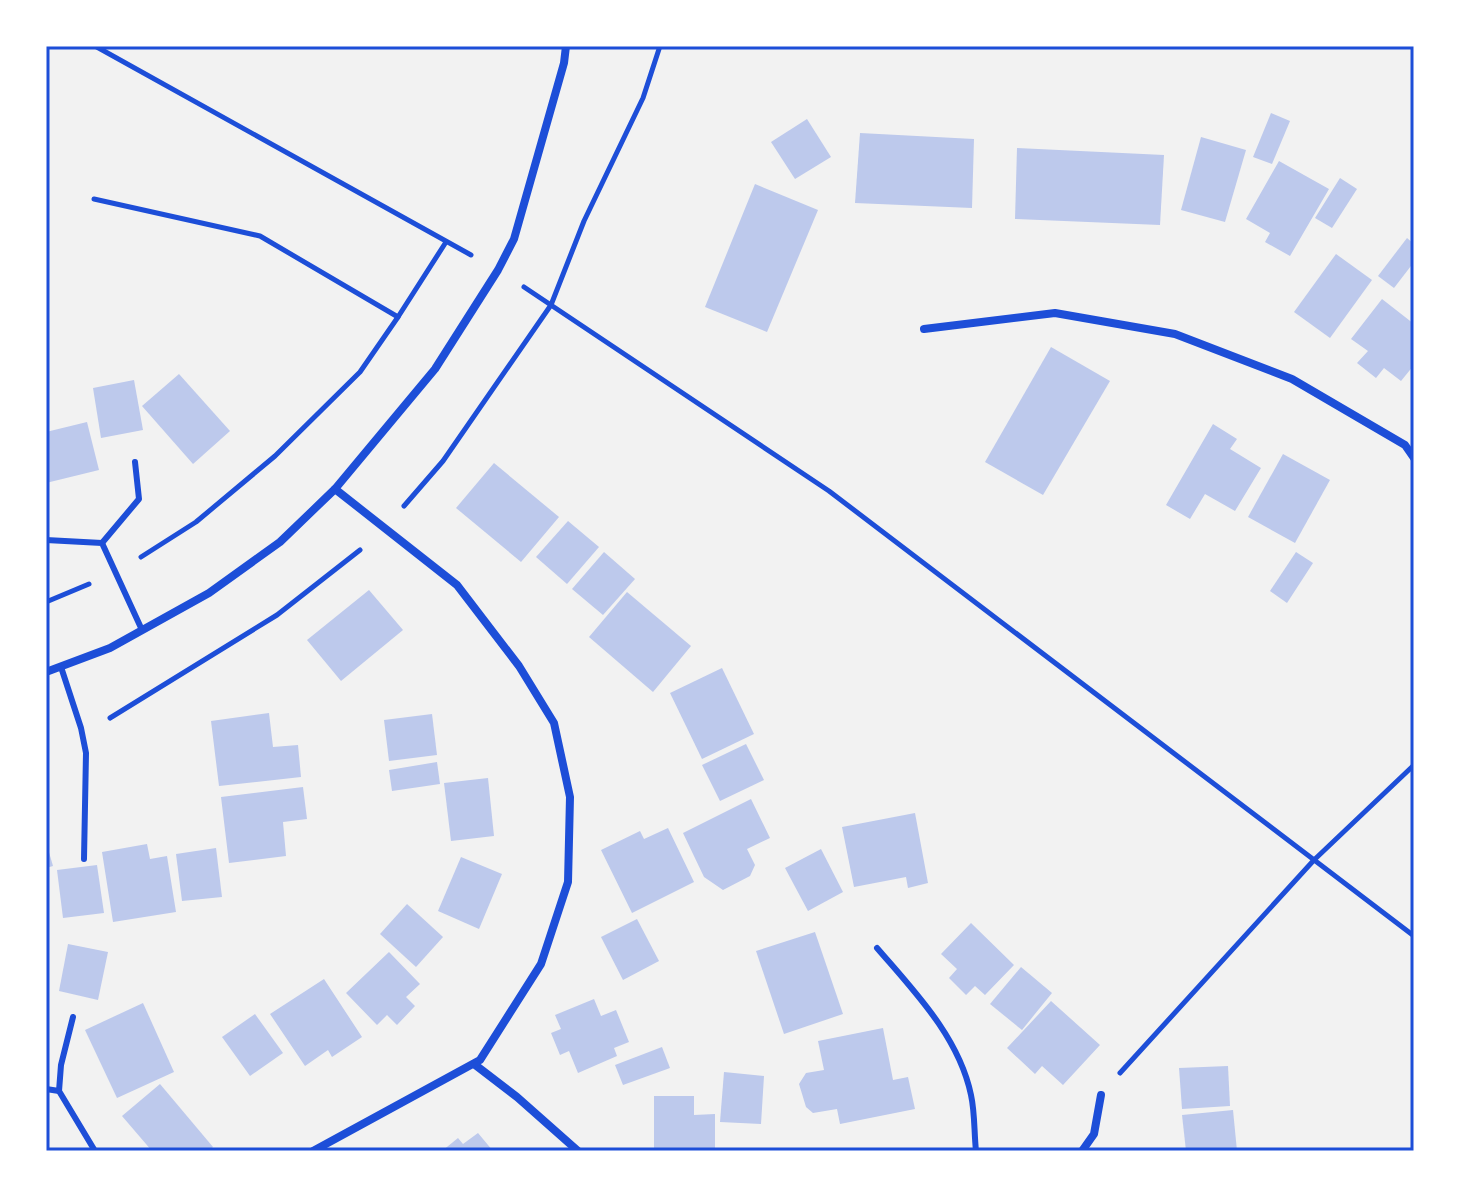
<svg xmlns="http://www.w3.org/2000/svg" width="1460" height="1197" font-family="Jost,sans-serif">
  <rect width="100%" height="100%" fill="#f2f2f2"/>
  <!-- building -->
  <g fill="#bdc9ec">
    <polygon points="1271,113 1290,121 1272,164 1253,157"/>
    <polygon points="807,119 831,157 795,179 771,142"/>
    <polygon points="860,133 974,139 972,208 855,203"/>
    <polygon points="1201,137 1246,150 1225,222 1181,210"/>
    <polygon points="1017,148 1164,155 1160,225 1015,219"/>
    <polygon points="1279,161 1329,189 1290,256 1265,242 1270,233 1246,219"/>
    <polygon points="1340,178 1357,189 1332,228 1315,218"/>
    <polygon points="755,184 818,210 767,332 705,307"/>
    <polygon points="1407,238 1414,244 1414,262 1394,288 1378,276"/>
    <polygon points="1336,254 1372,280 1330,338 1294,312"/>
    <polygon points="1382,299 1414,324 1414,365 1401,381 1384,368 1376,378 1357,363 1368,351 1351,339"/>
    <polygon points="1051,347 1110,381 1043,495 985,462"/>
    <polygon points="179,374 230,431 193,464 142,406"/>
    <polygon points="134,380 143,430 101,438 93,388"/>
    <polygon points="87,422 99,470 46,483 46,432"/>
    <polygon points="1213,424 1237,439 1230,449 1261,468 1235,511 1205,494 1190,519 1166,505"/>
    <polygon points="1283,454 1330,480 1295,543 1248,517"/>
    <polygon points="494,463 559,517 521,562 456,508"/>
    <polygon points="568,521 599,547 567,584 536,557"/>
    <polygon points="604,552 635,579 603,615 572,589"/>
    <polygon points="1296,552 1313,563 1287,603 1270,591"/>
    <polygon points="369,590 403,630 341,681 307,640"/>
    <polygon points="627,592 691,646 653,692 589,637"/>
    <polygon points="722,668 754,734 702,759 670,693"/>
    <polygon points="269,713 273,747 298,745 301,777 219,786 211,721"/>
    <polygon points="432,714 437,755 389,761 384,720"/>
    <polygon points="746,744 764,780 720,801 702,765"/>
    <polygon points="437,762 440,784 392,791 389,770"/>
    <polygon points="488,778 494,836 451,841 444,783"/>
    <polygon points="303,787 307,819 283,822 286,856 229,863 221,797"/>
    <polygon points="751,799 770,838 747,849 755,865 750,876 723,890 704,877 683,833"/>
    <polygon points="915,813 928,883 908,888 906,877 854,887 842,827"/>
    <polygon points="668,828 694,882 632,913 601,850 640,831 644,839"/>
    <polygon points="46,842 53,866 46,868"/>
    <polygon points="147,844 150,859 167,856 176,912 113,922 102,852"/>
    <polygon points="216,848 222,897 182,901 176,854"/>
    <polygon points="821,849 843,892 808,911 785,868"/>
    <polygon points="461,857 502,874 479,929 438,911"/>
    <polygon points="97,865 104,913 63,918 57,870"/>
    <polygon points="407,904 443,937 416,967 380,934"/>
    <polygon points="637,919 659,961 623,980 601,937"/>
    <polygon points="971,923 1014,965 985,995 975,986 966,995 949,978 957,969 941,954"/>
    <polygon points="815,932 843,1014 784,1034 756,951"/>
    <polygon points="68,944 108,952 98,1000 59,991"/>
    <polygon points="389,952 420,984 406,997 415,1006 397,1025 387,1015 377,1025 346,993"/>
    <polygon points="1021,967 1052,993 1022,1030 990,1004"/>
    <polygon points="324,979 362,1037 332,1057 328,1050 305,1066 270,1014"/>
    <polygon points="594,999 601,1016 616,1010 629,1042 614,1048 617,1056 578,1073 569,1051 560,1055 551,1033 561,1029 555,1015"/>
    <polygon points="1051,1001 1100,1045 1063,1085 1042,1066 1035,1074 1007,1048"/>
    <polygon points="143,1003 174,1072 117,1098 85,1030"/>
    <polygon points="255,1014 283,1053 250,1076 222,1037"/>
    <polygon points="883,1028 893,1080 908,1077 915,1109 840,1124 837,1109 813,1113 806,1107 799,1084 806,1073 824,1070 818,1041"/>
    <polygon points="662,1047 670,1068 623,1085 615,1065"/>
    <polygon points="1228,1066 1230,1106 1182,1109 1179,1068"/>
    <polygon points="724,1072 764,1076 761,1124 720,1122"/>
    <polygon points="160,1084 213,1147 209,1151 152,1151 122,1116"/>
    <polygon points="654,1096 694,1096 694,1115 715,1114 715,1151 654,1151"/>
    <polygon points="1233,1110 1237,1151 1186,1151 1182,1115"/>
    <polygon points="478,1133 493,1151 442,1151 458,1138 463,1144"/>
  </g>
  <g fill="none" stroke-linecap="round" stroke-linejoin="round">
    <!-- path -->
    <g stroke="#1d4ed8" stroke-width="5">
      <polyline points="95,46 471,255"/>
      <polyline points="94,199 260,236 398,317 446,242"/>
      <polyline points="524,287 829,491 1414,936"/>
      <polyline points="404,506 443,461 551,305 584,221 643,98 660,46"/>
      <polyline points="141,557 196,522 275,456 360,372 398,317"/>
      <polyline points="46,602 89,584"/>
      <polyline points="110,718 277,615 360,550"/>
      <polyline points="1120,1073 1314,860 1414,765"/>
    </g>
    <!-- service -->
    <g stroke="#1d4ed8" stroke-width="6">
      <polyline points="46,540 102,543 142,630"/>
      <polyline points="102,543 139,499 135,462"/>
      <polyline points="61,667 81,728 86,753 84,859"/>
      <path d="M877 948C914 991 959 1037 971 1095 975 1113 974 1133 976 1151"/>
      <polyline points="73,1017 61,1065 59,1091 95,1151"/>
      <polyline points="46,1089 59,1091"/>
    </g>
    <!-- minor -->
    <g stroke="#1d4ed8" stroke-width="8">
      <polyline points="924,329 1055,313 1175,334 1292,379 1405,445 1414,458"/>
      <polyline points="46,672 110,648 209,593 280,542 335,489 435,369 498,270 514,239 564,63 566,46"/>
      <polyline points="474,1064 517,1097 578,1151"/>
      <polyline points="313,1151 480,1060 541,964 568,882 570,797 554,723 519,666 457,585 335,489"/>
      <polyline points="1082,1151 1094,1134 1101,1095"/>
    </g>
  </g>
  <!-- border -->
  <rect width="1460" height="1197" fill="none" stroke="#ffffff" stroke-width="96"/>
  <rect x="48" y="48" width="1364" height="1101" fill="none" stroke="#1d4ed8" stroke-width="3"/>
</svg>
